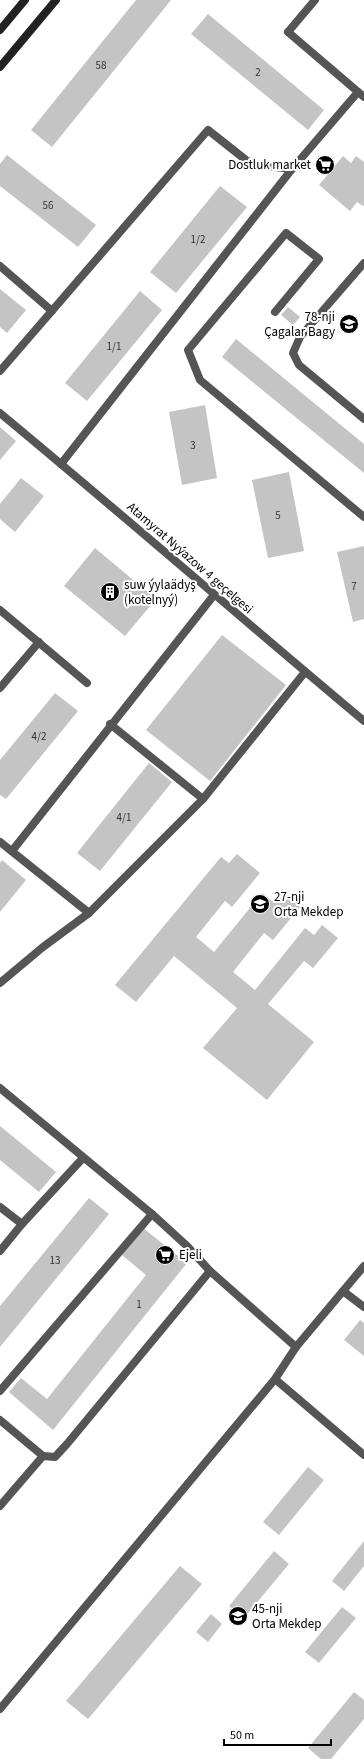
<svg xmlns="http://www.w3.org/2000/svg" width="364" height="1759" font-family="'Source Sans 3',sans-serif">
  <rect width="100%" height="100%" fill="#fff"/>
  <!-- building -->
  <g fill="#c4c4c4">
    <polygon points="136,0 171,0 52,147 31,130"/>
    <polygon points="208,14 324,110 308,130 191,34"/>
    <polygon points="7,155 96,225 78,247 0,186 0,164"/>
    <polygon points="343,156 351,163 356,156 364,162 364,205 363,206 357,202 350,211 319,185"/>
    <polygon points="220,186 247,207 176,293 150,272"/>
    <polygon points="0,289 26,310 7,333 0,327"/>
    <polygon points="140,291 162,310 87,401 65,383"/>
    <polygon points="288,307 300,317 293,325 281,315"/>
    <polygon points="236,339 364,444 364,473 222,357"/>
    <polygon points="205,405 217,478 182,485 169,412"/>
    <polygon points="0,427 16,441 0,460"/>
    <polygon points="289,472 304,551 268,558 252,480"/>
    <polygon points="21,478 44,496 15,532 0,519 0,504"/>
    <polygon points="364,546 364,619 353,622 337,552"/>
    <polygon points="95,548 156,599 125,636 64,586"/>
    <polygon points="222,635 286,685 210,781 146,730"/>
    <polygon points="55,693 78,711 6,799 0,795 0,760"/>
    <polygon points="149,763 172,782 100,871 77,853"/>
    <polygon points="237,854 260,873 232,907 225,901 196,937 214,952 262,893 272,901 281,891 300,907 273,940 264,933 233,972 255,990 305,928 314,935 322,925 338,938 313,968 304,961 268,1004 314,1042 267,1100 203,1048 237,1008 174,956 136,1002 115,985 221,857 229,863"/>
    <polygon points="2,860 26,880 0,912 0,863"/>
    <polygon points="0,1126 56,1172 39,1192 0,1160"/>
    <polygon points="89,1198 109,1214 0,1347 0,1306"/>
    <polygon points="143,1228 187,1263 53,1430 9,1392 21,1378 47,1399 146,1275 122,1255"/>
    <polygon points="360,1320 364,1323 364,1356 344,1340"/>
    <polygon points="308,1467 324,1480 279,1535 263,1522"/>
    <polygon points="364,1541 364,1566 344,1591 332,1581"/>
    <polygon points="274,1551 289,1564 244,1618 229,1606"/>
    <polygon points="180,1566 202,1584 88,1719 66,1701"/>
    <polygon points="342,1607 356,1618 319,1663 305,1652"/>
    <polygon points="211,1614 222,1624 208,1642 196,1632"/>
    <polygon points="354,1692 364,1700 364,1719 331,1759 321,1759 308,1748"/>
  </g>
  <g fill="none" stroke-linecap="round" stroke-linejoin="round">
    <!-- lane -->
    <g stroke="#555" stroke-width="8">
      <polyline points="288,32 315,0"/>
      <polyline points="364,263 300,337 293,353 299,365 364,419"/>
      <polyline points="0,266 52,311"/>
      <polyline points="275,312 319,259 286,233 188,350 200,380 364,517"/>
      <polyline points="0,371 208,130 251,164 292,169 358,92"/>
      <polyline points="61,464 292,169"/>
      <polyline points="0,688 39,642"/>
      <polyline points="110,724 203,799"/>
      <polyline points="0,842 89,913"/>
      <polyline points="12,851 214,595"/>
      <polyline points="0,1207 22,1224"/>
      <polyline points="0,1251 22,1224 83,1158"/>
      <polyline points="0,1391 152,1214"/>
      <polyline points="0,1420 43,1456"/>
      <polyline points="0,1506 43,1456 55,1457 67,1444 210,1271"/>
    </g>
    <!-- street -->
    <g stroke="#555" stroke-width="8">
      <polyline points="288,32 364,97"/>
      <path d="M0 413C122 514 242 619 364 721"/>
      <polyline points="0,610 87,683"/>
      <polyline points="0,983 43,947 89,913 203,799 305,672"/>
      <polyline points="0,1088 152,1214 187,1246 210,1271 296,1347"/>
      <polyline points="343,1291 364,1307"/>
      <polyline points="275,1379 364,1455"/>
      <polyline points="0,1709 275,1379 296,1347 364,1266"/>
    </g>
    <!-- secondary -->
    <g stroke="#222" stroke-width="8">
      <polyline points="0,30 25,0"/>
      <polyline points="0,67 56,0"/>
    </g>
  </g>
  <!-- icons -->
  <defs>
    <symbol id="supermarket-disc" viewBox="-11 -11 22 22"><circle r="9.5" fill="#000" stroke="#fff"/><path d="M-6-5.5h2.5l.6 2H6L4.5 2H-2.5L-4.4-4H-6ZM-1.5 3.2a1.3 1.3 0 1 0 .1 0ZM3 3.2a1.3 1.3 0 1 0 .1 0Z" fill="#fff"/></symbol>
    <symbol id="school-disc" viewBox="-11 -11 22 22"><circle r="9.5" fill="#000" stroke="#fff"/><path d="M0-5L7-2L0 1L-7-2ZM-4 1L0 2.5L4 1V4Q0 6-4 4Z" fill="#fff"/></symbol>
    <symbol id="building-disc" viewBox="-11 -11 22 22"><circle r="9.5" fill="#000" stroke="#fff"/><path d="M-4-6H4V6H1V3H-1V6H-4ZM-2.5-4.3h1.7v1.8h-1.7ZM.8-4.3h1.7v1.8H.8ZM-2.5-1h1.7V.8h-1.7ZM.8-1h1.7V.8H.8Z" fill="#fff"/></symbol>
  </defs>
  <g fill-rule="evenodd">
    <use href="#supermarket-disc" x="314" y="154" width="22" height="22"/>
    <use href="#school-disc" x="338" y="313" width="22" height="22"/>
    <use href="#building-disc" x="99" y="581" width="22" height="22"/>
    <use href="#school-disc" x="249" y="893" width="22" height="22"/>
    <use href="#supermarket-disc" x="154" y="1244" width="22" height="22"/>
    <use href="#school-disc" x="227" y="1605" width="22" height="22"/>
  </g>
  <g text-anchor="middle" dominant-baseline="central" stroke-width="4" stroke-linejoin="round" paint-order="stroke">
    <!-- number labels -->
    <g font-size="11" fill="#313131">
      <text x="101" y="65">58</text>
      <text x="258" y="72">2</text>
      <text x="48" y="205">56</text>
      <text x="198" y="239">1/2</text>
      <text x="114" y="346">1/1</text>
      <text x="193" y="445">3</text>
      <text x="278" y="515">5</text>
      <text x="354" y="586">7</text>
      <text x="39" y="736">4/2</text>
      <text x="124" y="817">4/1</text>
      <text x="55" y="1260">13</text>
      <text x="139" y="1304">1</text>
    </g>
    <!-- poi labels -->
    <g font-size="13" fill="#000" stroke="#fff" text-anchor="start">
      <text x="311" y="165" text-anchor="end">Dostluk market</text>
      <text x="335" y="317" text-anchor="end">78-nji<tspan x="335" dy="15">Çagalar Bagy</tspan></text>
      <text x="124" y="585">suw ýylaädyş<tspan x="124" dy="15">(kotelnyý)</tspan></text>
      <text x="274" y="897">27-nji<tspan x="274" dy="15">Orta Mekdep</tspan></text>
      <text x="179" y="1255">Ejeli</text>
      <text x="252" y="1609">45-nji<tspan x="252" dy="15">Orta Mekdep</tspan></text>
    </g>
    <!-- street labels -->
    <g font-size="13" fill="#000" stroke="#fff">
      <text transform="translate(190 558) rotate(41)">Atamyrat Nyýazow 4 geçelgesi</text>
    </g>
  </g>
  <!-- scale -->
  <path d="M224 1739v6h107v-6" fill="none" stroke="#000000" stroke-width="2"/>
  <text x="230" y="1739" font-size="12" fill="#000000" stroke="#ffffff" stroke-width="3" paint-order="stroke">50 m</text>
</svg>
